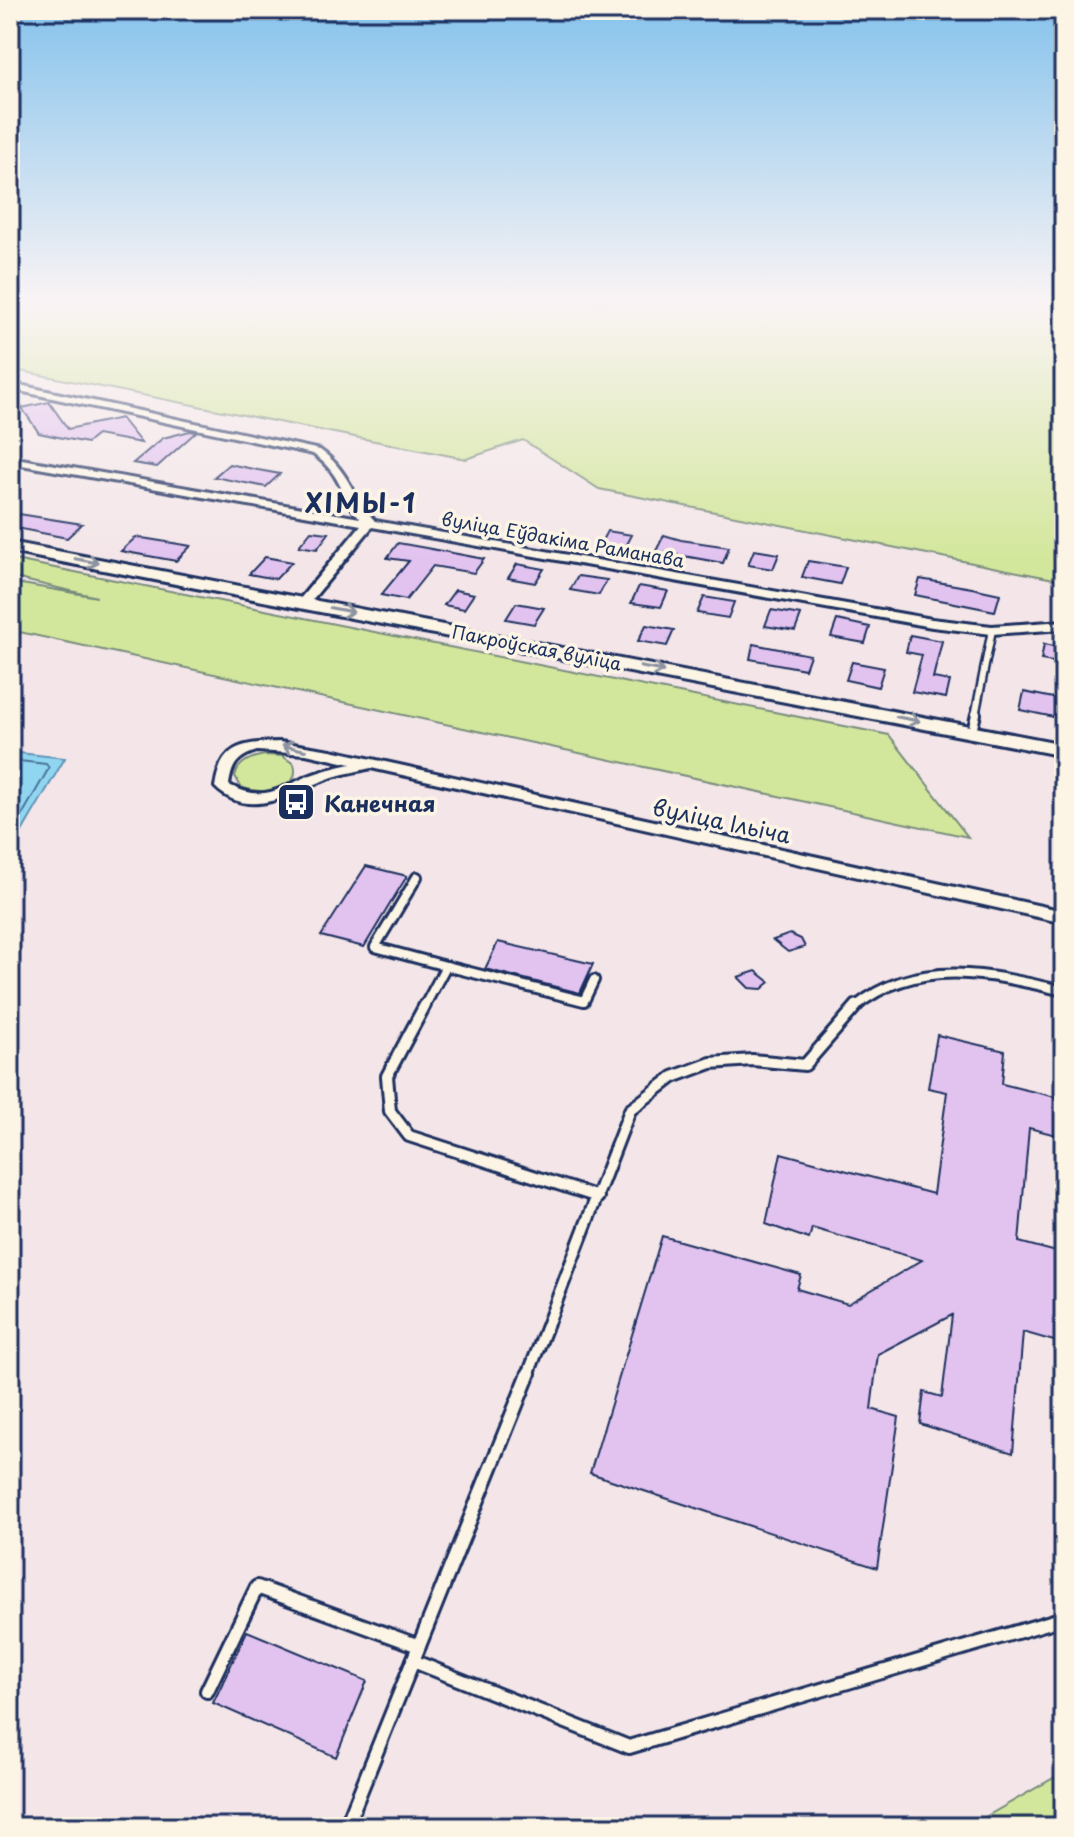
<svg xmlns="http://www.w3.org/2000/svg" width="1074" height="1837" font-family="'Playpen Sans',sans-serif">
  <rect width="100%" height="100%" fill="#f4e6e8"/>
  <filter id="ink" filterUnits="userSpaceOnUse"><feTurbulence type="fractalNoise" baseFrequency=".0125" numOctaves="2"/><feDisplacementMap in="SourceGraphic" scale="16" xChannelSelector="R" yChannelSelector="G"/><feConvolveMatrix kernelMatrix="1 2 1 2 8 2 1 2 1" color-interpolation-filters="sRGB"/></filter>
  <g filter="url(#ink)">
    <!-- green -->
    <g fill="#d3e79c" stroke="#778b7d" stroke-width="2">
      <polygon points="10,301 1064,301 1064,581 599,489 523,440 466,459 10,369"/>
      <polygon points="10,559 889,735 968,837 10,630 10,582 97,597 10,577"/>
      <path d="M265 755 282 756 294 764C302 793 259 795 241 787L235 776C238 762 252 757 265 755Z"/>
      <polygon points="1064,1772 1064,1827 968,1827"/>
    </g>
    <!-- water -->
    <polygon fill="#90d6f1" stroke="#6193b6" stroke-width="2" points="10,752 65,758 10,852"/>
    <g fill="none" stroke-linecap="round" stroke-linejoin="round">
      <!-- shore -->
      <polyline stroke="#4a7299" stroke-width="2" points="10,760 46,764 49,768 10,836"/>
    </g>
    <!-- building -->
    <g fill="#e2c3f0" stroke="#1b2f5e" stroke-width="2">
      <polygon points="49,402 68,429 121,418 141,443 97,435 87,443 39,433 22,408"/>
      <polygon points="190,431 196,432 157,467 133,463 163,438"/>
      <polygon points="229,464 258,470 280,474 266,487 214,477"/>
      <polygon points="19,514 82,524 67,538 16,528"/>
      <polygon points="311,531 329,533 317,549 299,546"/>
      <polygon points="607,531 632,535 624,550 599,546"/>
      <polygon points="664,535 681,540 729,547 723,563 656,551"/>
      <polygon points="136,537 191,546 176,561 121,551"/>
      <polygon points="398,543 426,548 484,559 474,573 433,566 406,600 381,595 409,561 387,558"/>
      <polygon points="754,550 779,554 773,569 748,565"/>
      <polygon points="265,557 292,562 276,579 249,574"/>
      <polygon points="808,561 846,567 840,584 802,577"/>
      <polygon points="517,564 544,569 535,583 508,578"/>
      <polygon points="578,576 607,580 599,595 570,590"/>
      <polygon points="920,579 972,588 1000,594 995,611 915,595"/>
      <polygon points="639,586 668,591 661,607 631,603"/>
      <polygon points="455,590 474,594 464,609 444,605"/>
      <polygon points="704,597 734,602 728,618 697,613"/>
      <polygon points="516,603 544,608 534,624 506,619"/>
      <polygon points="771,610 801,615 795,631 765,626"/>
      <polygon points="837,620 870,627 865,643 831,637"/>
      <polygon points="646,625 674,630 667,646 638,641"/>
      <polygon points="910,635 942,641 933,678 950,681 946,698 912,692 922,655 906,652"/>
      <polygon points="753,644 810,655 805,669 750,659"/>
      <polygon points="1044,644 1064,648 1064,664 1041,660"/>
      <polygon points="852,662 884,668 878,687 846,680"/>
      <polygon points="1024,692 1058,699 1054,717 1020,710"/>
      <polygon points="366,866 407,876 364,947 321,936"/>
      <polygon points="790,934 801,939 805,947 788,952 773,940"/>
      <polygon points="498,942 593,964 580,993 485,969"/>
      <polygon points="756,971 770,982 762,989 749,988 738,977"/>
      <polygon points="937,1035 1005,1051 1002,1084 1064,1099 1064,1137 1029,1128 1019,1242 1064,1254 1064,1344 1023,1332 1013,1453 920,1424 924,1392 942,1397 952,1315 878,1354 871,1409 899,1417 877,1568 590,1473 662,1236 801,1275 797,1289 848,1304 922,1260 812,1228 809,1239 766,1224 781,1153 933,1194 947,1092 928,1088"/>
      <polygon points="247,1631 367,1681 336,1757 213,1703"/>
    </g>
    <g fill="none" stroke-linecap="round" stroke-linejoin="round">
      <defs>
        <polyline id="lane-far3" points="975,716 992,630"/>
        <g id="lane-far2">
          <polyline points="972,732 976,714"/>
          <polyline points="417,877 375,947 446,966 424,1007"/>
          <polyline points="446,966 584,1001 594,980"/>
          <path d="M855 1007C917 956 992 974 1064 991"/>
        </g>
        <g id="lane-far1">
          <polyline points="425,1005 387,1076 390,1111 409,1136 598,1197"/>
          <polyline points="528,1375 630,1110 673,1077 711,1063 752,1060 805,1065 857,1005"/>
        </g>
        <g id="lane">
          <polyline points="413,1661 629,1747 1064,1618"/>
          <polyline points="207,1691 257,1587 419,1646"/>
          <polyline points="346,1827 529,1373"/>
        </g>
        <g id="street">
          <path d="M10 383 320 450C349 470 352 497 375 521L932 619 992 626 1064 621V629L992 634 932 627 372 527 307 606H299V600L361 525 10 463V457L360 518C338 494 344 476 313 454L10 389Z"/>
          <path d="M280 742 331 750 1064 911V923L371 768C359 771 346 773 333 777 296 790 251 823 215 787 221 745 241 743 280 742ZM257 751 306 754 351 764C336 767 321 771 308 776 277 790 263 802 229 785 232 765 237 757 257 751Z"/>
        </g>
        <polygon id="secondary" points="10,542 1064,744 1064,756 10,552"/>
      </defs>
      <!-- lane-far3 casing -->
      <use href="#lane-far3" stroke="#1b2f5e" stroke-width="11"/>
      <!-- lane-far2 casing -->
      <use href="#lane-far2" stroke="#1b2f5e" stroke-width="14"/>
      <!-- lane-far1 casing -->
      <use href="#lane-far1" stroke="#1b2f5e" stroke-width="16"/>
      <!-- lane casing -->
      <use href="#lane" stroke="#1b2f5e" stroke-width="18"/>
      <!-- street casing -->
      <use href="#street" stroke="#1b2f5e" stroke-width="6"/>
      <!-- secondary casing -->
      <use href="#secondary" stroke="#1b2f5e" stroke-width="6"/>
      <!-- lane-far3 -->
      <use href="#lane-far3" stroke="#fcf5e5" stroke-width="6"/>
      <!-- lane-far2 -->
      <use href="#lane-far2" stroke="#fcf5e5" stroke-width="8"/>
      <!-- lane-far1 -->
      <use href="#lane-far1" stroke="#fcf5e5" stroke-width="10"/>
      <!-- lane -->
      <use href="#lane" stroke="#fcf5e5" stroke-width="12"/>
      <!-- street -->
      <use href="#street" fill="#fcf5e5" fill-rule="evenodd"/>
      <!-- secondary -->
      <use href="#secondary" fill="#fcf5e5" fill-rule="evenodd"/>
    </g>
    <!-- one-way arrows -->
    <defs><path id="oneway-shaft" d="M-6 0H5M1.5-3L5.5 0L1.5 3" fill="none" stroke-width="1.6" stroke-linecap="round" stroke-linejoin="round" transform="scale(2)"/></defs>
    <g stroke="#8c92a2">
      <use href="#oneway-shaft" transform="translate(87 561) rotate(11)"/>
      <use href="#oneway-shaft" transform="translate(342 610) rotate(11)"/>
      <use href="#oneway-shaft" transform="translate(652 669) rotate(11)"/>
      <use href="#oneway-shaft" transform="translate(908 719) rotate(11)"/>
      <use href="#oneway-shaft" transform="translate(294 748) rotate(-168)"/>
    </g>
  </g>
  <!-- sky -->
  <linearGradient id="sky" x2="0" y2="1"><stop stop-color="#85c2ec"/><stop offset="0.54" stop-color="#faf4f5"/><stop offset="1" stop-color="#faf4f5" stop-opacity="0"/></linearGradient>
  <rect width="1074" height="558" fill="url(#sky)"/>
  <!-- icons -->
  <defs>
    <symbol id="bus-square" viewBox="-11 -11 22 22"><rect x="-9" y="-9" width="18" height="18" rx="4" fill="#1b2f5e" stroke="#fcf5e5"/><path d="M-5-6H5V4H4V6H2V4H-2V6H-4V4H-5ZM-3.5-4V0h7V-4ZM-3.5 1.2v1.5H-2V1.2ZM2 1.2v1.5H3.5V1.2Z" fill="#fff"/></symbol>
  </defs>
  <g fill-rule="evenodd">
    <use href="#bus-square" x="274" y="780" width="44" height="44"/>
  </g>
  <g text-anchor="middle" dominant-baseline="central" stroke-width="7" stroke-linejoin="round" paint-order="stroke">
    <!-- far-street labels -->
    <g font-size="18" fill="#1b2f5e" stroke="#fcf5e5">
      <text transform="translate(563 539) rotate(10)">вуліца Еўдакіма Раманава</text>
      <text transform="translate(537 647) rotate(11)">Пакроўская вуліца</text>
    </g>
    <!-- poi labels -->
    <g font-size="22" font-weight="bold" fill="#1b2f5e" stroke="#fcf5e5" text-anchor="start">
      <text x="324" y="802">Канечная</text>
    </g>
    <!-- street labels -->
    <g font-size="22" fill="#1b2f5e" stroke="#fcf5e5">
      <text transform="translate(722 820) rotate(12)">вуліца Ільіча</text>
    </g>
    <!-- far-district labels -->
    <g font-size="26" font-weight="bold" letter-spacing="2" fill="#1b2f5e" stroke="#fcf5e5">
      <text x="361" y="502">ХІМЫ-1</text>
    </g>
  </g>
  <!-- margin -->
  <rect width="1074" height="1837" fill="none" stroke="#fcf5e5" stroke-width="40"/>
  <rect x="20" y="20" width="1034" height="1797" fill="none" stroke="#1b2f5e" stroke-width="3" filter="url(#ink)"/>
</svg>
